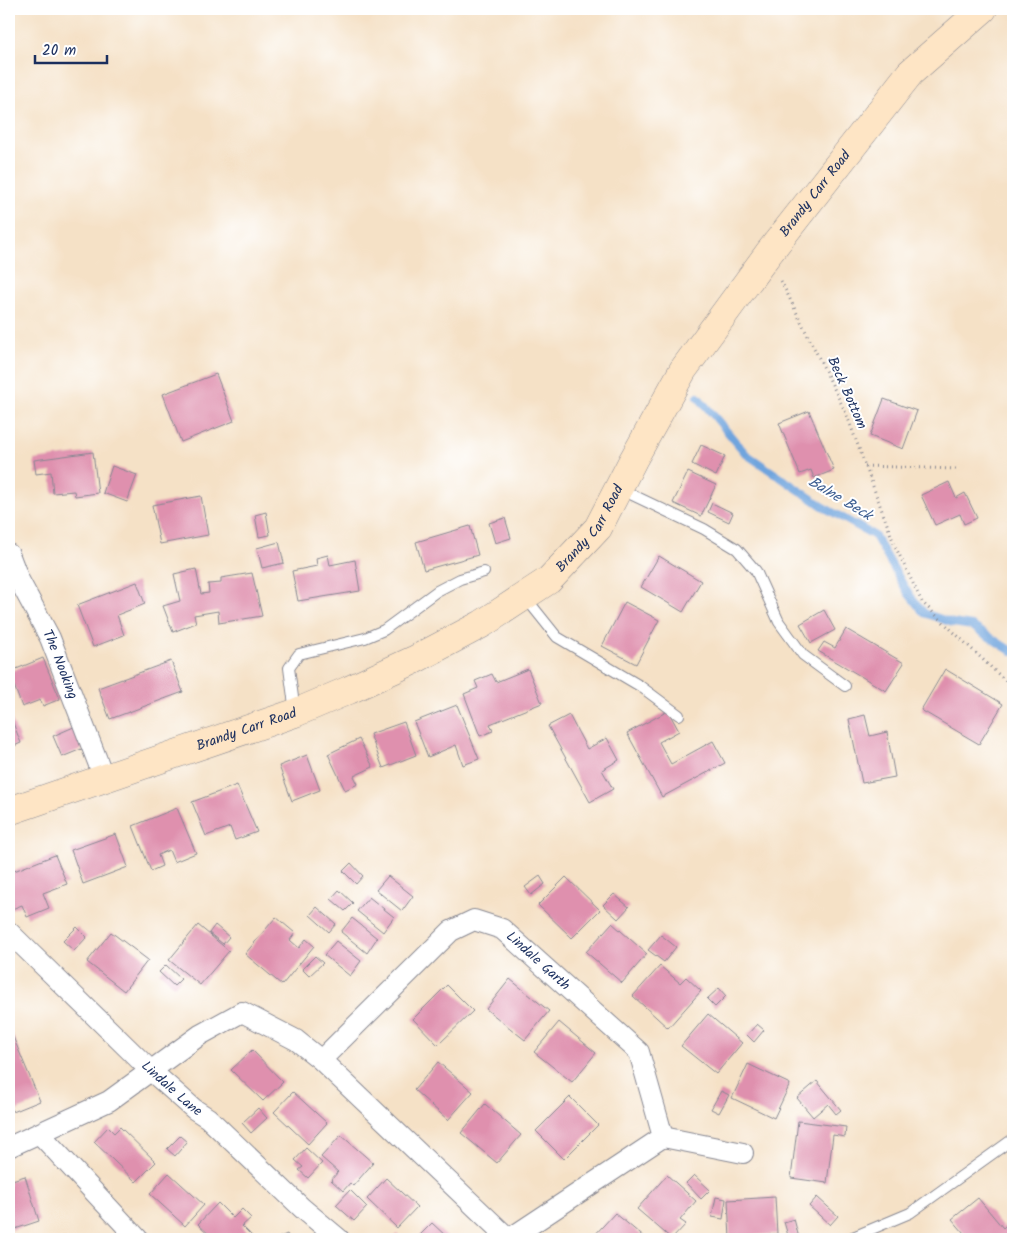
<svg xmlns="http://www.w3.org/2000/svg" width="1022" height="1248" font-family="Kalam,sans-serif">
  <rect width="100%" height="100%" fill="#fff"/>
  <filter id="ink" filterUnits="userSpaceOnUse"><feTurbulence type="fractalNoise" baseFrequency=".02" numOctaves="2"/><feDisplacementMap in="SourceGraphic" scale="10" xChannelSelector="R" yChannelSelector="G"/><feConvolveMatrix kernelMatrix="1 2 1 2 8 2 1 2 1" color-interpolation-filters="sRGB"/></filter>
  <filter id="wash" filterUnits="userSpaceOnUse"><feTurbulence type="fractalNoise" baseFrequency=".0096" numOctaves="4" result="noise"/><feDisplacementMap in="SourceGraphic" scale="20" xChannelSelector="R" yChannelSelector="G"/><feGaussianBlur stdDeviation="1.12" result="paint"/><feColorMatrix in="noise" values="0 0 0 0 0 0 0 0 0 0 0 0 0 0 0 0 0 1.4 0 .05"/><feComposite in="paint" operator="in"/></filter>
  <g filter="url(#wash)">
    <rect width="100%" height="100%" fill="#f5e1c6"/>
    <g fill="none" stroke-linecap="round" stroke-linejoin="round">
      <!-- stream -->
      <polyline stroke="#70a4dd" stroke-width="8" points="698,397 746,454 827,509 875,536 908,593 924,613 953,623 972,626 1013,652"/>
    </g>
    <g id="blocks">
      <!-- building -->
      <g fill="#df90ae">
        <polygon points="216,374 234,421 181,442 163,394"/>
        <polygon points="884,399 917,411 903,449 870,436"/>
        <polygon points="809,411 834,470 814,478 811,470 800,474 779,423"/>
        <polygon points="701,445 725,456 716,476 692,464"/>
        <polygon points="93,452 98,493 75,496 74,491 53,493 51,472 36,474 34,460"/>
        <polygon points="112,466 137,475 127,502 103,493"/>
        <polygon points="688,472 716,485 701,516 673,503"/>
        <polygon points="949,482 956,498 965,493 977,518 964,524 960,514 935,525 921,495"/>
        <polygon points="201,496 208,535 160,544 152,505"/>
        <polygon points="712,503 733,513 729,522 708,512"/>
        <polygon points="266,512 270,535 259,537 255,515"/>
        <polygon points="505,518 511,538 495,543 489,523"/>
        <polygon points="470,526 478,555 424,570 416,542"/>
        <polygon points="279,542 284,563 262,568 257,548"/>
        <polygon points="328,555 330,565 355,560 360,591 298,601 292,571 317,566 316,558"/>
        <polygon points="659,556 701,581 683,612 641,587"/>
        <polygon points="196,569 201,594 209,593 208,584 221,583 221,578 252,573 262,616 219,623 218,611 194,615 196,623 173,632 163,606 180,601 174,574"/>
        <polygon points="137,582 145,604 117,615 124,635 93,647 77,605"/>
        <polygon points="625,602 659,620 636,664 602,646"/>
        <polygon points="824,610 835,630 811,643 800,624"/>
        <polygon points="846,629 904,663 886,691 818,651 824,642 835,648"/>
        <polygon points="43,658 60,699 43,706 40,700 22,707 9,672"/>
        <polygon points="171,661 183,692 110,719 98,688"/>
        <polygon points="528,669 542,703 490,724 493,731 480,736 464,694 478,688 475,681 492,674 496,682"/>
        <polygon points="945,669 1003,704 979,744 921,710"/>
        <polygon points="457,705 479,759 463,765 456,745 428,757 414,722"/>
        <polygon points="668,711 679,731 659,742 671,764 713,741 725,763 662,797 627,733"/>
        <polygon points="9,713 21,743 9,748"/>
        <polygon points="569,715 587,749 607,738 619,760 602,770 613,789 590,802 548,726"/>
        <polygon points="865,715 870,736 887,732 895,777 862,783 849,719"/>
        <polygon points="404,722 416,755 383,768 370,734"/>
        <polygon points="76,726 84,748 62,757 53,736"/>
        <polygon points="359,739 373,767 354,776 358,784 345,790 328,754"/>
        <polygon points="307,755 320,790 292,801 279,766"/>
        <polygon points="237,785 257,832 235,840 230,827 206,836 192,802"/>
        <polygon points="177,808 196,853 174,862 169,850 158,855 162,866 151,871 133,826"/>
        <polygon points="116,834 128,867 83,884 71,850"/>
        <polygon points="55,855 67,884 43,893 49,908 27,917 22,905 12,909 9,901 9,873"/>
        <polygon points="351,863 363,876 356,884 343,871"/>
        <polygon points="388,876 413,896 402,911 376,890"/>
        <polygon points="540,876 545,884 531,895 525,887"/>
        <polygon points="566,877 600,910 572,938 538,905"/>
        <polygon points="339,890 353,903 345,911 331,899"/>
        <polygon points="614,894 629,907 618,919 603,905"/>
        <polygon points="369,897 394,917 383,932 357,911"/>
        <polygon points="317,907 336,924 329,932 310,915"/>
        <polygon points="276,917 295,933 290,940 299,948 306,939 314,946 282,985 245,954"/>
        <polygon points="352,918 377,938 367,953 341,932"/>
        <polygon points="612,923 647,954 622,983 586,952"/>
        <polygon points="198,925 229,951 200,985 169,960"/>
        <polygon points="215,925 229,937 223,944 209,933"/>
        <polygon points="77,927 87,937 74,951 63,941"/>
        <polygon points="111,932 148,960 124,991 87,962"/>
        <polygon points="661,935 676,947 664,962 648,950"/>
        <polygon points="336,941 361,961 350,976 324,955"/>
        <polygon points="315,956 323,963 309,976 302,969"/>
        <polygon points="166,965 181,979 174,986 159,972"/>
        <polygon points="660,966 680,983 686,977 701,991 668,1028 633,996"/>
        <polygon points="510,979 549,1011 525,1040 486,1009"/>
        <polygon points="447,985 473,1011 438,1045 413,1019"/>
        <polygon points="719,988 726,996 715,1007 707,999"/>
        <polygon points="708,1014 742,1043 716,1074 681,1046"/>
        <polygon points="559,1022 596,1053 572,1082 534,1052"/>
        <polygon points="757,1024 764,1030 754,1042 747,1035"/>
        <polygon points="9,1032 11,1032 40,1101 13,1112 9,1103"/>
        <polygon points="252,1050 283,1082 263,1101 231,1070"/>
        <polygon points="438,1062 473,1092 448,1120 414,1090"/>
        <polygon points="748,1064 790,1084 774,1118 732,1098"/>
        <polygon points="817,1081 841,1110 836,1114 828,1104 813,1117 797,1098"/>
        <polygon points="721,1091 729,1095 719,1113 711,1109"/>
        <polygon points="293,1092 327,1123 308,1144 274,1112"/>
        <polygon points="570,1097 598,1125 564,1159 536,1131"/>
        <polygon points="485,1104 521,1135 497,1163 461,1133"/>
        <polygon points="258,1108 267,1118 251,1133 242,1123"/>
        <polygon points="798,1121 846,1127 845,1137 833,1135 827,1183 791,1178"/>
        <polygon points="108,1127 114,1133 120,1127 156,1162 136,1182 94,1142"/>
        <polygon points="341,1135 373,1163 353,1186 350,1183 343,1191 331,1180 338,1172 321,1157"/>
        <polygon points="180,1136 187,1142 175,1156 167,1149"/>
        <polygon points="306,1148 322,1163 308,1178 299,1170 303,1167 295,1160"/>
        <polygon points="169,1173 204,1205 185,1226 150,1194"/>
        <polygon points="667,1175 696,1201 680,1220 686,1224 672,1239 637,1209"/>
        <polygon points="694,1175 710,1190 701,1199 686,1183"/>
        <polygon points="25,1176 39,1221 12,1230 9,1219 9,1181"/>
        <polygon points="386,1178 417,1207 397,1228 367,1199"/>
        <polygon points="350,1190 367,1207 354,1221 336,1205"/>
        <polygon points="716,1197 726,1199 723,1219 712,1217"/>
        <polygon points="775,1197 777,1234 743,1236 743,1239 730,1239 728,1200"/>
        <polygon points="817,1197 838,1216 830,1225 809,1206"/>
        <polygon points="978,1198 1003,1228 1013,1219 1013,1239 969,1239 952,1219"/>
        <polygon points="218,1203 233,1218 242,1209 251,1218 242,1226 255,1239 214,1239 198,1224"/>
        <polygon points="615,1213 646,1239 591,1239"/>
        <polygon points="794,1219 799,1238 789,1239 784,1222"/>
        <polygon points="432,1223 447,1237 449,1239 416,1239"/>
        <polygon points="287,1234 290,1239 276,1239"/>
        <polygon points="397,1234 402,1239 391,1239"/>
      </g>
    </g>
  </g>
  <g filter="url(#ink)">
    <use href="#blocks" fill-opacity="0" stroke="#888892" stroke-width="1"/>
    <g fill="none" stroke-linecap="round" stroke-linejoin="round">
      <defs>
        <g id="lane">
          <polyline points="620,489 704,529 737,549 756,571 779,622 803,655 845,686"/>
          <polyline points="525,597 557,637 640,686 679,715"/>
          <polyline points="295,712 289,668 299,654 365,638 384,630 437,591 460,579 484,572"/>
          <polyline points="848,1239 910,1213 1013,1139"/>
        </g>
        <g id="street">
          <path id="s1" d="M9 554 19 580 50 638 104 778"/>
          <path id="s2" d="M9 932 150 1070 194 1109 208 1118 302 1208 339 1239"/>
          <polyline points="40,1134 138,1239"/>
          <polyline points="663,1137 743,1153"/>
          <polyline points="9,1147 109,1101 200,1035 242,1012 296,1040 321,1060 509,1239 663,1137 639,1052 502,929 474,920 451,931 321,1060"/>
        </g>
        <g id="secondary">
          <path id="s3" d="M9 811 295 713 349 690 414 660 482 624 549 580 598 528 633 460 683 370 768 254 910 73 983 9"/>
        </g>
      </defs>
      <!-- lane casing -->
      <use href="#lane" stroke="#888892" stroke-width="12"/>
      <!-- street casing -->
      <use href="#street" stroke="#888892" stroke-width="22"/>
      <!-- secondary casing -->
      <use href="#secondary" stroke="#888892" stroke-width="29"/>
      <!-- path -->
      <g stroke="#888892" stroke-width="3" stroke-dasharray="1 4" stroke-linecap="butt">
        <polyline points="781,281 846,413 895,546 922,602 1013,688"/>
        <polyline points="865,466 956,469"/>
      </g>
      <!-- lane -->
      <use href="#lane" stroke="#fff" stroke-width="10"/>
      <!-- street -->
      <use href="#street" stroke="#fff" stroke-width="20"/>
      <!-- secondary -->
      <use href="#secondary" stroke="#fee5c5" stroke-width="28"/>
    </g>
  </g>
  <g text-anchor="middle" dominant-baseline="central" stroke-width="4" stroke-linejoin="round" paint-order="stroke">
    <!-- street labels -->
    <g font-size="14" fill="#1b2f5e" stroke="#fff">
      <text stroke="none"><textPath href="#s3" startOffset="1061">Brandy Carr Road</textPath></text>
      <text transform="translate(847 393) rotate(66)">Beck Bottom</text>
      <text stroke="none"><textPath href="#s3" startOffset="656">Brandy Carr Road</textPath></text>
      <text stroke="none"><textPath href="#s1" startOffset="122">The Nooking</textPath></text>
      <text stroke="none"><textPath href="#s3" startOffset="251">Brandy Carr Road</textPath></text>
      <text transform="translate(538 961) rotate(42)">Lindale Garth</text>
      <text stroke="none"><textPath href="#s2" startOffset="226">Lindale Lane</textPath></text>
    </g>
    <!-- water labels -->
    <g font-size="15" font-style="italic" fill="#3d5e91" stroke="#fff">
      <text transform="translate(840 499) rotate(31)">Balne Beck</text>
    </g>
  </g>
  <!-- margin -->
  <rect width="1022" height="1248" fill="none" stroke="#fff" stroke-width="30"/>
  <!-- scale -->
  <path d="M35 55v8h72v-8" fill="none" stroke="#1b2f5e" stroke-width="2.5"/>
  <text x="42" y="55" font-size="15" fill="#1b2f5e" stroke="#ffffff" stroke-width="4" paint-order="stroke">20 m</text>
</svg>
